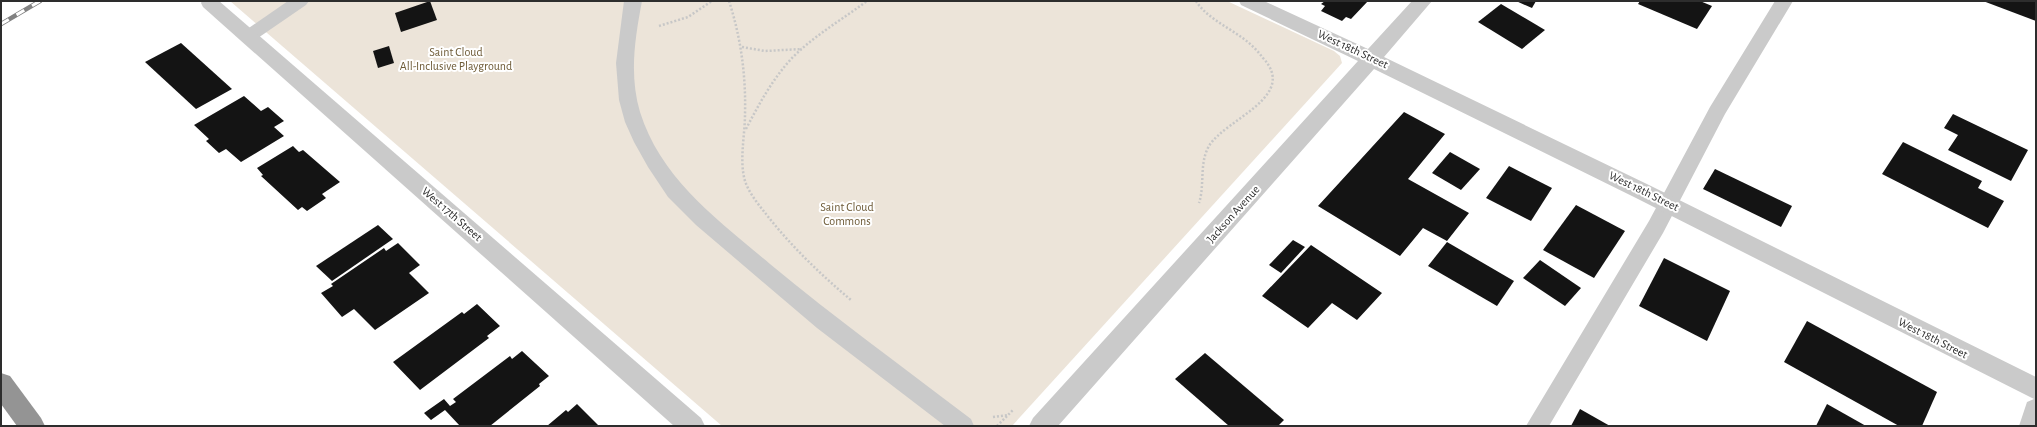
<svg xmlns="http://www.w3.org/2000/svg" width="2037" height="427" font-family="'Alegreya Sans',sans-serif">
  <rect width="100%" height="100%" fill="#fff"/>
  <!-- green -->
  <polygon fill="#ece4d9" points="230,1 1227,1 1334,51 1340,56 1342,63 1012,426 722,426"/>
  <!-- building -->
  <g fill="#141414">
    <polygon points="430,1 437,20 401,32 395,13"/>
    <polygon points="1325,1 1368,1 1351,19 1346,17 1342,21 1321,11 1325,6 1321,4"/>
    <polygon points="1516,1 1536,1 1532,8"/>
    <polygon points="1640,1 1700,1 1712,6 1697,29 1638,4"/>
    <polygon points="1983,1 2036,1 2036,21"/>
    <polygon points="1501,4 1545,30 1522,49 1478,22"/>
    <polygon points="181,43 232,89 196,109 145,62"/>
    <polygon points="389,46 394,63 378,68 373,51"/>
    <polygon points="244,96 261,111 268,107 284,121 274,127 284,136 241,162 226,149 219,153 206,141 209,139 194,125"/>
    <polygon points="1404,112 1445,134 1408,179 1469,213 1447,241 1423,228 1400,256 1318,206"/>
    <polygon points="1953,114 2028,150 2011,181 1948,150 1958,135 1944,128"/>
    <polygon points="1903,142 1982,181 1978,188 2004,201 1988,228 1882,174"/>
    <polygon points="293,146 299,152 303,150 340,182 322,194 326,198 307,211 302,207 298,210 261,176 263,175 257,168"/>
    <polygon points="1450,152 1480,169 1461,190 1432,173"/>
    <polygon points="1509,166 1552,188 1531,221 1486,198"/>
    <polygon points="1715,169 1792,206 1781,227 1703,189"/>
    <polygon points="1576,205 1625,231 1594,278 1543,250"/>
    <polygon points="378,225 393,239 332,281 316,266"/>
    <polygon points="1293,240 1305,247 1281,273 1269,265"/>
    <polygon points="1447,242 1514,281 1497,306 1428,266"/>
    <polygon points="398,243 420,265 409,273 429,293 375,330 354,309 342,317 321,293 333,286 331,284 384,248 386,251"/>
    <polygon points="1311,245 1382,293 1357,320 1332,303 1308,328 1262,296"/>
    <polygon points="1664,258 1730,291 1707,341 1639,306"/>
    <polygon points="1540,260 1581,288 1565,306 1523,278"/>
    <polygon points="477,304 500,326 487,336 489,338 420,390 393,362 462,312 464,314"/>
    <polygon points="1807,321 1937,392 1922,426 1899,426 1784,362"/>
    <polygon points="522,351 549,376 539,384 540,386 490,426 460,426 445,410 431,420 424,413 444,399 450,406 456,402 453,399 510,356 512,359"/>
    <polygon points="1205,353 1284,420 1278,426 1229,426 1175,379"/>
    <polygon points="577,404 599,426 547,426 566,410 568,412"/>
    <polygon points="1827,404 1866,426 1816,426"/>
    <polygon points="1580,409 1610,426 1571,426"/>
  </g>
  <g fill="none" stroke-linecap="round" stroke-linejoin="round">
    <!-- path -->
    <g stroke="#c7c7c7" stroke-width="2.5" stroke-dasharray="2 2" stroke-linecap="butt">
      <path d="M729 1C741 38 746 76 745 114 745 136 739 160 745 181 749 193 758 204 766 214 791 246 820 274 851 300"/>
      <path d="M1196 1C1206 17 1226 26 1241 37 1249 42 1257 50 1263 58 1299 97 1225 119 1209 146 1199 163 1205 185 1199 203"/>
      <polyline points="659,26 688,17 712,1"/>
      <polyline points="742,47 765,51 802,49"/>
      <path d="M746 129C759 104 773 78 793 57 815 35 843 19 867 1"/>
      <polyline points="993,417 1008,415"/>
      <polyline points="997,426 1013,410"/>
    </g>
    <!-- lane -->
    <g fill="#cacaca" fill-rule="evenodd">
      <polygon points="288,1 309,1 306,5 255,40 249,42 243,40 240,36 243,32"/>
      <path d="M624 1H642C635 38 629 75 640 112 661 179 718 220 770 264 835 318 903 367 971 419L974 426H945L817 328 696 225 668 197 648 167 634 142 625 122 619 100 616 63Z"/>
      <polygon points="1775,1 1793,1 1725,114 1663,233 1549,426 1526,426 1649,221 1710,107"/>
    </g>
    <!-- street -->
    <g fill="#cacaca" fill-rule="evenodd">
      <polygon points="202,1 219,1 701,418 705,426 674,426 203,7 201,3"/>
      <polygon points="1239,1 1264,1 1368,49 1412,1 1432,1 1384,57 1651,186 2036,377 2036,426 2019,426 2027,402 2034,399 1636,198 1374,69 1058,426 1029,426 1033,418 1358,61 1241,5"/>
    </g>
    <!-- highway -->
    <polygon fill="#949494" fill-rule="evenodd" points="1,373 10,376 41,418 45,426 17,426 1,404"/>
    <defs>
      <polyline id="rail" points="1,24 40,1"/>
    </defs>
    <!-- rail casing -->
    <use href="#rail" stroke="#828282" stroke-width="4.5"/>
    <!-- rail -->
    <use href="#rail" stroke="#fff" stroke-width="3" stroke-dasharray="9" stroke-linecap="butt"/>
  </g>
  <g text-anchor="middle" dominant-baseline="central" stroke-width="4" stroke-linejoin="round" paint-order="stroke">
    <!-- street labels -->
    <g font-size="12" fill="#2d2d2d" stroke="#fff">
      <text transform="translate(1353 49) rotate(25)">West 18th Street</text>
      <text transform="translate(1644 191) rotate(26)">West 18th Street</text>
      <text transform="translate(452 214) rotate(41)">West 17th Street</text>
      <text transform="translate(1233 214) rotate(-48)">Jackson Avenue</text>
      <text transform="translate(1933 338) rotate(27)">West 18th Street</text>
    </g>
    <!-- park labels -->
    <g font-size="12" fill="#6d5a36" stroke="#fff">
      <text x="456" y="52">Saint Cloud<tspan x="456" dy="14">All-Inclusive Playground</tspan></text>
      <text x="847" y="207">Saint Cloud<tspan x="847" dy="14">Commons</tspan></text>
    </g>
  </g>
  <!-- border -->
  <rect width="2037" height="427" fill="none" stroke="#2d2d2d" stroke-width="4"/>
</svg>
